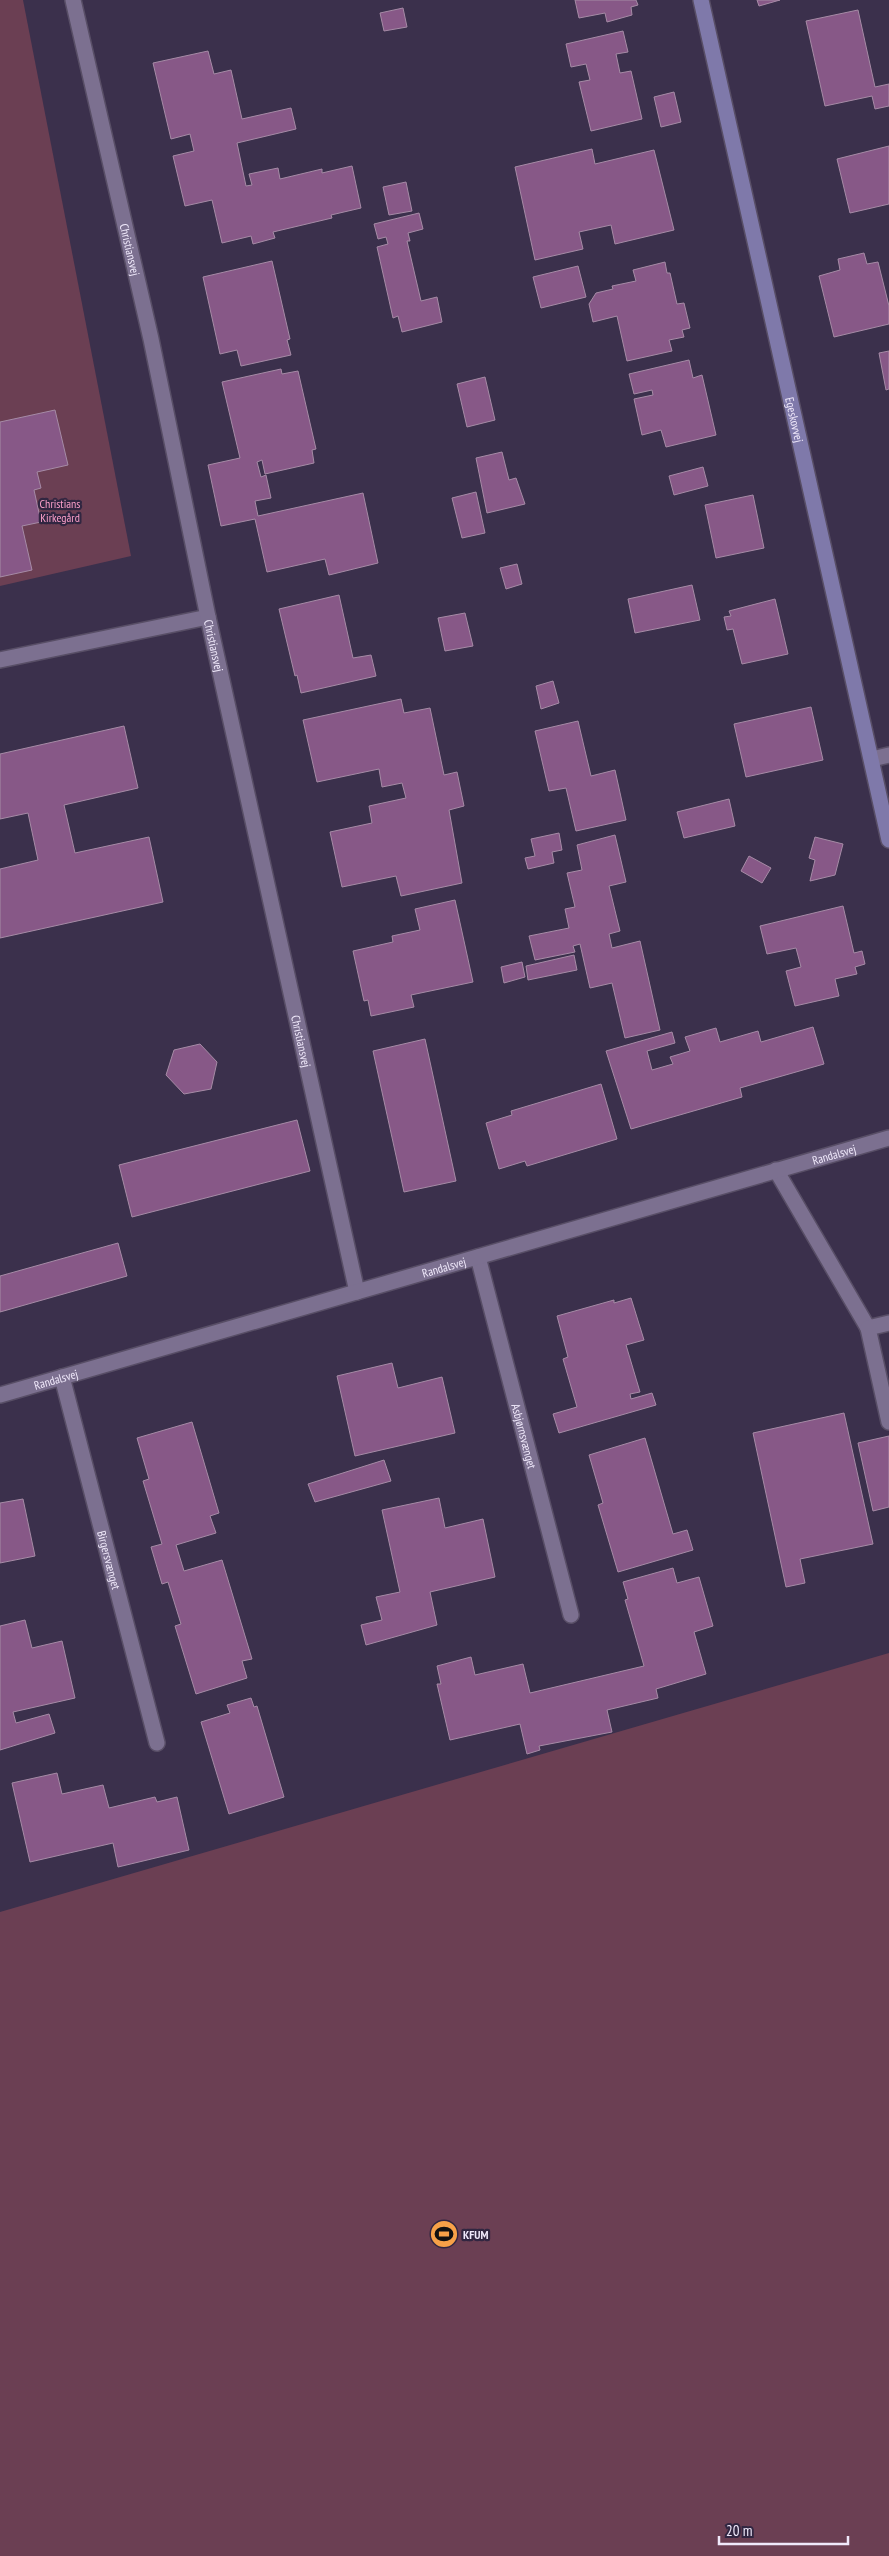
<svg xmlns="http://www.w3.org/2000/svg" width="889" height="2556" font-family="'PT Sans Narrow',sans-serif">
  <rect width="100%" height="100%" fill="#3b304c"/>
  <!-- green -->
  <g fill="#6b3f53">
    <polygon points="0,0 23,0 131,556 0,586"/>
    <polygon points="889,1653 889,2556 0,2556 0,1912"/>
  </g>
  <!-- building -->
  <g fill="#875887" stroke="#a68ba6">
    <polygon points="575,0 636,0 638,5 631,7 632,15 607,22 605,13 579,18"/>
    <polygon points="757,0 780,0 759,6"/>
    <polygon points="403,8 407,27 384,31 380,13"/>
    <polygon points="858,10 875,87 889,84 889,106 875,109 872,96 825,106 806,21"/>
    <polygon points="623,31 628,52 616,54 620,73 631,71 642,119 591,131 579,82 590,80 586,64 571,67 566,44"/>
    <polygon points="208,51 214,74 231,70 242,119 291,108 296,129 237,143 246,186 252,185 249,174 278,168 280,179 322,169 322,173 352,166 361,208 331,215 332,218 273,232 275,238 253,244 251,236 222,243 212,200 185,206 173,156 194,151 190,134 171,139 153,63"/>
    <polygon points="674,92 681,122 661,127 654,97"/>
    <polygon points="889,146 889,204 850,213 837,159"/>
    <polygon points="592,149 595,164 654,150 674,230 615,244 611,225 579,232 583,249 535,260 515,167"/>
    <polygon points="406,182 412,211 389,215 383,187"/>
    <polygon points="419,213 423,229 408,233 410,241 407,241 421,301 437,297 442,322 402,332 398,316 393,318 377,247 388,244 386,237 378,239 374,224"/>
    <polygon points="864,253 867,264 878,262 889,306 889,324 834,337 819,276 840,270 838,259"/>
    <polygon points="272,261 290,339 287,340 291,355 241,366 237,350 220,354 203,277"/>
    <polygon points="665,262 667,273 670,273 677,304 684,303 690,328 682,330 684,337 669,340 672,351 627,361 617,316 593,322 589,304 596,293 613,289 612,286 636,281 633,270"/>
    <polygon points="578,266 586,297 541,308 533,277"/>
    <polygon points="889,351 889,389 886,390 879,353"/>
    <polygon points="689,360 693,378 702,375 716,435 666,447 661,430 642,435 634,399 653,395 652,390 634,394 629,374"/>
    <polygon points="281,369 282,374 298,371 316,449 312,450 314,463 265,474 262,460 257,462 261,477 266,475 271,498 255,501 258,516 363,493 378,563 329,575 325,559 267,572 255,519 221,526 208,465 240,458 222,382"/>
    <polygon points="485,377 495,420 467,427 457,384"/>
    <polygon points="55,410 68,465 37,472 41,488 34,490 41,522 22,526 32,570 0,577 0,422"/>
    <polygon points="502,452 509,480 516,478 525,504 487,513 476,458"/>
    <polygon points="703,467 708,486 674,495 669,476"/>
    <polygon points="476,492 485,533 462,538 452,498"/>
    <polygon points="753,495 764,548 716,558 705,505"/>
    <polygon points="517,564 522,584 506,589 500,568"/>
    <polygon points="692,585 700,620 635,633 628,599"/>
    <polygon points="339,595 353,658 371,655 376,676 301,693 297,675 295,676 279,609"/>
    <polygon points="775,599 788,654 742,664 733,629 727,630 724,617 731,616 729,611"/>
    <polygon points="465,613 473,646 445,651 438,618"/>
    <polygon points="553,681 559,703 541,709 536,686"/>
    <polygon points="401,699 404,713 430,708 444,775 457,772 464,806 449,810 462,883 401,896 396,876 342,887 330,832 372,823 369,806 406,798 402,783 382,787 379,769 317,782 303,720"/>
    <polygon points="811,707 823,760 746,777 734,724"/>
    <polygon points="578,721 591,776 615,770 626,820 576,831 566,788 549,791 535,731"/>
    <polygon points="124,726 138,788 64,805 75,853 149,837 163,902 0,938 0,869 38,860 28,813 0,819 0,754"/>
    <polygon points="729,799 735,826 684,838 677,812"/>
    <polygon points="559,833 562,850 552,852 554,863 528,869 525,858 535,856 531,839"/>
    <polygon points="615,835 626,882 609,886 620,931 609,934 612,948 640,941 660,1030 625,1038 612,983 590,988 580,944 573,946 575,952 535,960 529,936 569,928 565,909 575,907 567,873 582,870 577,845"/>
    <polygon points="815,837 843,844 835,875 810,881 815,860 809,858"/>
    <polygon points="749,856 771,868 762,883 741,871"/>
    <polygon points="455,900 473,982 411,995 414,1007 371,1016 368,1000 364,1001 353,951 393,942 392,936 420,930 415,909"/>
    <polygon points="843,906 854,953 862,951 865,964 855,967 857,974 835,979 839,996 795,1006 786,971 801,967 796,948 767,954 760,926"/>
    <polygon points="574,955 577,970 528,980 526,966"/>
    <polygon points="522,962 525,977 504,983 501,967"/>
    <polygon points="813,1027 824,1064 740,1088 742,1097 631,1129 606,1051 672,1032 675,1043 647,1051 652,1070 673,1064 670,1057 690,1051 685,1037 716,1028 720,1042 758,1031 761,1042"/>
    <polygon points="425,1039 456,1181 404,1192 373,1051"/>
    <polygon points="200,1044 217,1062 211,1089 184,1094 166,1075 174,1050"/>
    <polygon points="601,1084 617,1139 527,1166 525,1161 499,1169 486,1123 512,1115 511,1111"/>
    <polygon points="297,1120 310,1171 132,1217 119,1165"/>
    <polygon points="118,1243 127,1276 0,1312 0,1276"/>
    <polygon points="631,1298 644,1340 626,1345 640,1392 630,1394 631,1399 652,1393 656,1405 559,1433 553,1414 577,1407 563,1359 568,1357 557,1316 614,1300 614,1303"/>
    <polygon points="392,1363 398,1388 442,1377 455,1433 355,1456 337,1376"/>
    <polygon points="844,1413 873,1544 800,1559 805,1583 786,1587 753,1433"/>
    <polygon points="192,1422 219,1513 210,1516 216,1533 176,1545 184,1571 222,1560 252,1659 242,1661 247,1678 196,1694 175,1626 181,1624 168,1582 162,1584 151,1547 162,1544 143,1481 149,1479 137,1438"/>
    <polygon points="889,1436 889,1507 873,1511 858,1443"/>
    <polygon points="645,1438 673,1534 687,1530 693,1550 618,1572 598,1505 603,1503 589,1455"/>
    <polygon points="384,1460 391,1481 315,1502 308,1484"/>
    <polygon points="439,1498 445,1528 483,1519 495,1577 430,1592 437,1625 366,1645 361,1625 382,1620 376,1597 400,1592 382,1510"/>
    <polygon points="23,1499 35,1556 0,1563 0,1503"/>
    <polygon points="673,1568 677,1583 699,1577 713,1626 694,1632 706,1674 656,1689 658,1698 607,1710 612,1732 539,1746 540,1750 527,1754 520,1724 450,1740 437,1684 441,1684 437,1666 471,1657 475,1675 523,1664 530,1693 644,1666 625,1600 628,1599 623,1582"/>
    <polygon points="25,1620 32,1648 62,1641 75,1698 13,1712 16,1723 49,1714 55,1733 0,1750 0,1626"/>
    <polygon points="251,1698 254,1707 257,1706 284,1797 229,1814 201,1722 230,1713 227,1705"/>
    <polygon points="57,1773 62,1794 103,1785 109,1808 155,1797 157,1802 177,1797 189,1850 118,1867 113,1843 30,1862 12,1783"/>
  </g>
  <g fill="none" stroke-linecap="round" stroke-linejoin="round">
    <defs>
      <g id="lane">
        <polyline points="0,660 208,617"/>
        <polyline points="776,1170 868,1328"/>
        <polyline points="889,1323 868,1328 889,1422"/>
      </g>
      <g id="street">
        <path id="s1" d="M73 0 151 339 208 617 357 1292"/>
        <polyline points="872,759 889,755"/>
        <path id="s2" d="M478 1257 571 1615"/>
        <path id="s3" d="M62 1377 157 1743"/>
        <path id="s4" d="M0 1395 889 1138"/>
      </g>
      <g id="secondary">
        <path id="s5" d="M701 0 889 840"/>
      </g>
    </defs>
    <!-- lane casing -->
    <use href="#lane" stroke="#584e66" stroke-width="18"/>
    <!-- street casing -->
    <use href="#street" stroke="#584e66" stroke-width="18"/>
    <!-- secondary casing -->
    <use href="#secondary" stroke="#584e66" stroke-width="18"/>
    <!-- lane -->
    <use href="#lane" stroke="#7c7090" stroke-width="15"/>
    <!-- street -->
    <use href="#street" stroke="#7c7090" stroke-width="15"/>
    <!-- secondary -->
    <use href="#secondary" stroke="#7f79aa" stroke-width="15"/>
  </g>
  <!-- icons -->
  <defs>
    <symbol id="stadium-disc" viewBox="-11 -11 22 22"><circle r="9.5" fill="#f7a148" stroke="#312641"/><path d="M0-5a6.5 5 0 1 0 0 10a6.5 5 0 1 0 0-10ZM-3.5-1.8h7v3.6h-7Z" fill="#111"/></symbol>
  </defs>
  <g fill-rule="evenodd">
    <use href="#stadium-disc" x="428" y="2218" width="32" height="32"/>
  </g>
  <g text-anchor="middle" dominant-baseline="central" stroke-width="4.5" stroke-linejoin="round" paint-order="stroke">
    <!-- street labels -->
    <g font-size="12" fill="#f0e9fb" stroke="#312641">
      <text stroke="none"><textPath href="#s1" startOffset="256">Christiansvej</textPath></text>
      <text stroke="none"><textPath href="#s5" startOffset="430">Egeskovvej</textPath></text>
      <text stroke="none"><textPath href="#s1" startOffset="661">Christiansvej</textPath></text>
      <text stroke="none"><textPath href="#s1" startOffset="1066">Christiansvej</textPath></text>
      <text stroke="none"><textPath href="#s4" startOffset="868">Randalsvej</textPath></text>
      <text stroke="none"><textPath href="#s4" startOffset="462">Randalsvej</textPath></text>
      <text stroke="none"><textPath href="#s4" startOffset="58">Randalsvej</textPath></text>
      <text stroke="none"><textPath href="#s2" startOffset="185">Asbjørnsvænget</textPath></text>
      <text stroke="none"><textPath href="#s3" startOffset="189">Birgersvænget</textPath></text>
    </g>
    <!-- park labels -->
    <g font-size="12" fill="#fc9fca" stroke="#312641">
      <text x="60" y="503">Christians<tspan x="60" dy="14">Kirkegård</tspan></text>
    </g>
    <!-- poi labels -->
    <g font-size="12" font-weight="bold" fill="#f0e9fb" stroke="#312641" text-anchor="start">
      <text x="463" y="2234">KFUM</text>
    </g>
  </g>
  <!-- scale -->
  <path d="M719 2536v8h129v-8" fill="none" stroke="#f0e9fb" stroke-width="2.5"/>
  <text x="726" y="2536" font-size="15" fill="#f0e9fb" stroke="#312641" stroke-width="4" paint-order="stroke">20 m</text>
</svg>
